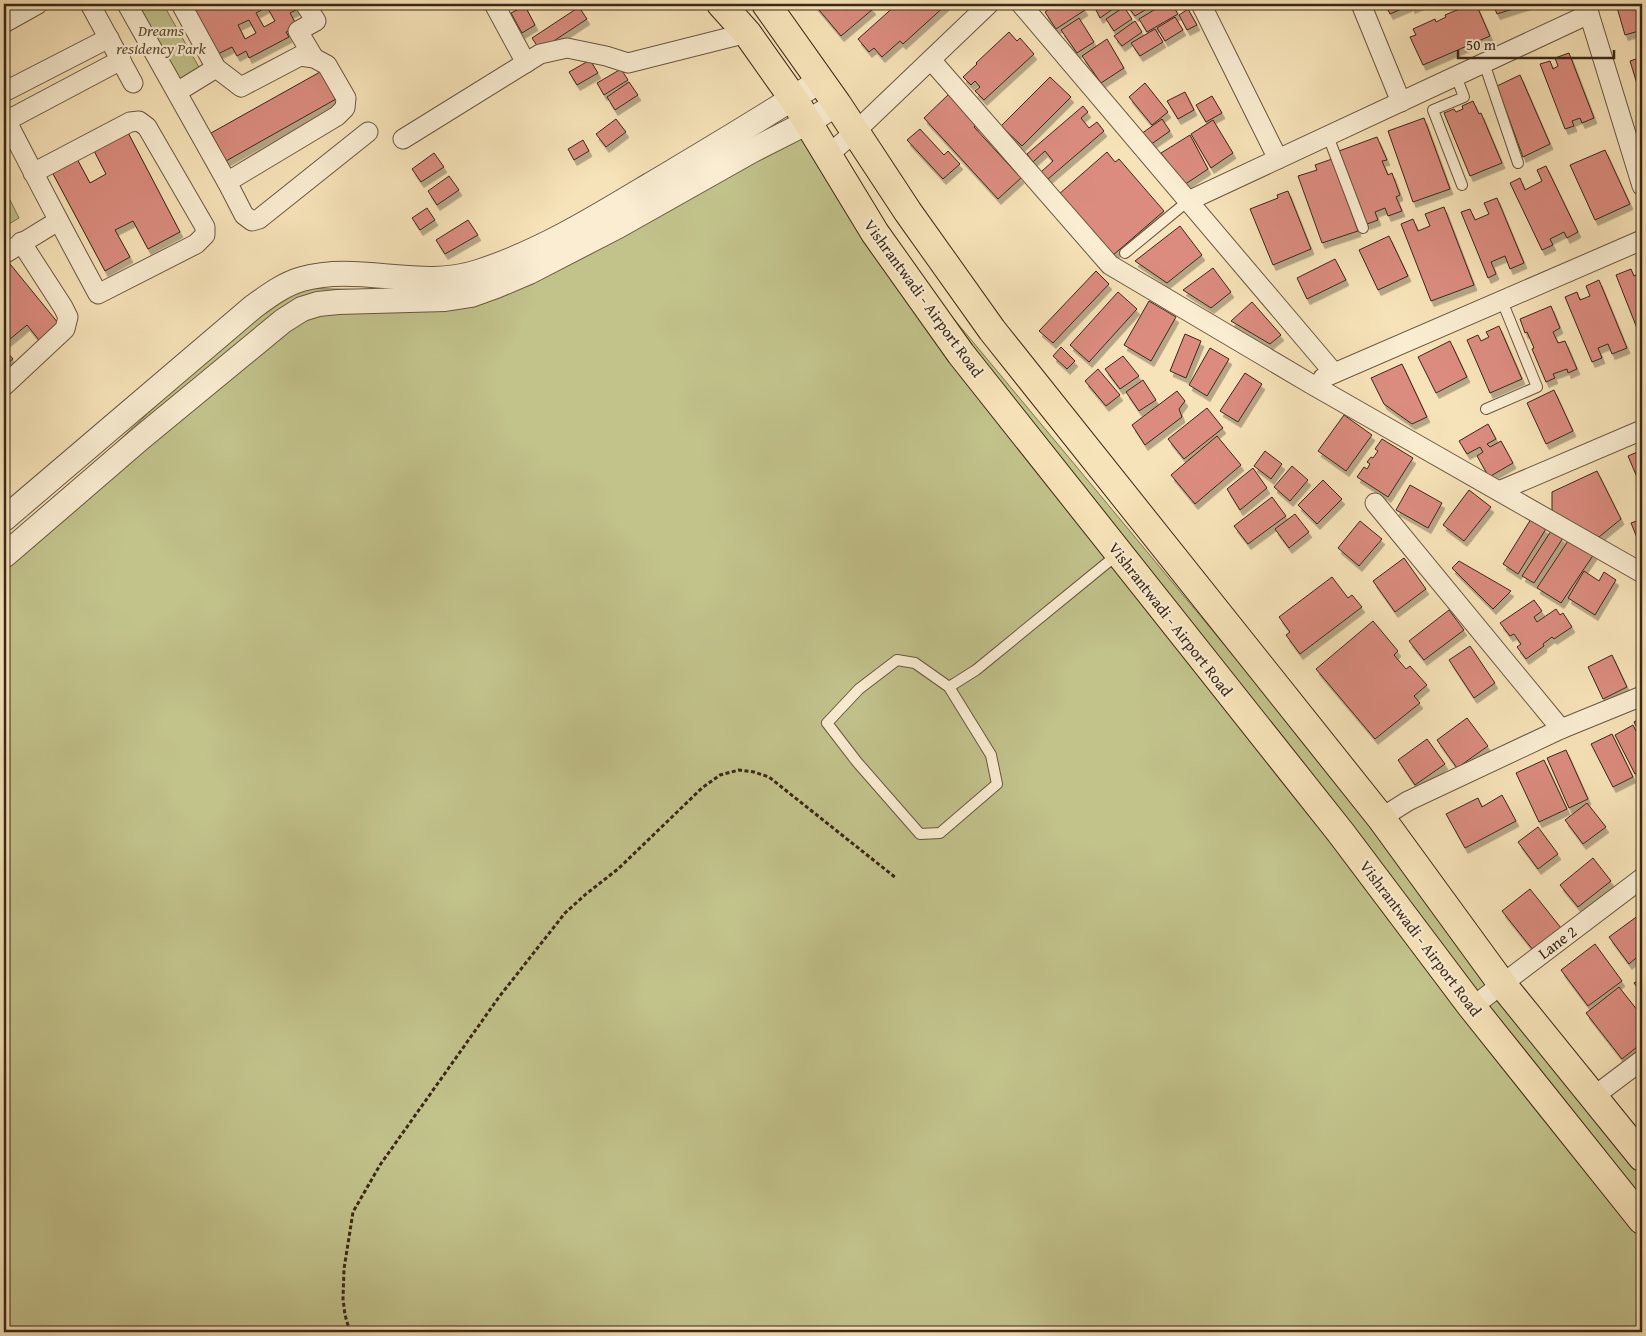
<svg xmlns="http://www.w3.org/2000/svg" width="1646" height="1336" font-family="'Gentium Book Plus',serif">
  <defs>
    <filter id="shadow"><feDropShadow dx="3" dy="5.5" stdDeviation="0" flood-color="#0004"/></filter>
  </defs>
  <rect width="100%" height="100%" fill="#f7e3b9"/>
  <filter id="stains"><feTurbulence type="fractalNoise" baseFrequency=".004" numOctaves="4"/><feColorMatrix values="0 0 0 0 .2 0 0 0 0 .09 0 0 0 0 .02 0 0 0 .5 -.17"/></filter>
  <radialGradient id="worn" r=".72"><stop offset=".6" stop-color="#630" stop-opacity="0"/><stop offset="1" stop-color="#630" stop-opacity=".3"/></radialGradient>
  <!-- green -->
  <g fill="#c2c28b" stroke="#7e7551">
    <polygon points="118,4 163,4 208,83 174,102"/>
    <polygon points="797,130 1642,1148 1642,1332 4,1332 4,549 281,288 438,291"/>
    <polygon points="4,188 19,218 4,227"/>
  </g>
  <!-- building -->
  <g fill="#db8c7f" stroke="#3b2817" fill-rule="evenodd" filter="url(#shadow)">
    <path d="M190 4H296L298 9 290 13 297 26 286 32 289 37 249 58 246 51 237 56 232 47 218 54ZM267 7 275 21 264 27 256 13ZM249 20 256 33 245 39 238 25Z"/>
    <polygon points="814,4 868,4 873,9 841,36"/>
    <polygon points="897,4 947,4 903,44 900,41 882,57 874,48 869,52 858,39"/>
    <polygon points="1056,4 1081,4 1085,10 1056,29 1045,12"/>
    <polygon points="1097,4 1120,4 1100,18 1094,6"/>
    <polygon points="1126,4 1148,4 1150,7 1135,16"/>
    <polygon points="1164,4 1172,4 1178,14 1147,32 1139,19"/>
    <polygon points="1385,4 1421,4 1412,8 1411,5 1390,14"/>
    <polygon points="1471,4 1476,4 1490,36 1423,65 1410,37 1416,35 1413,29 1435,19 1436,22 1446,17 1445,15"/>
    <polygon points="1493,4 1528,4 1497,14"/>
    <polygon points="1616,4 1642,4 1642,30 1625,35"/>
    <polygon points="525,6 535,25 522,33 511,13"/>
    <polygon points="579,7 587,19 540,50 532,38"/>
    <polygon points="1124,7 1132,19 1114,31 1106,19"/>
    <polygon points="1188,9 1197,25 1187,30 1179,15"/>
    <polygon points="1175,17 1183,30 1165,41 1157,28"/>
    <polygon points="1079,18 1094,42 1077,53 1061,30"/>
    <polygon points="1135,21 1142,32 1122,46 1114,36"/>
    <polygon points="1155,29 1163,42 1140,56 1131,43"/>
    <polygon points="1009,32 1017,41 1020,38 1034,54 984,100 975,91 980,87 975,81 971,85 963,77 977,64 976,63"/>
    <polygon points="1107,39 1124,68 1101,83 1082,56"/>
    <polygon points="1569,53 1594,118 1582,123 1580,118 1572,121 1574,126 1565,129 1540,64 1550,61 1553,69 1558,66 1555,58"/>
    <polygon points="1642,57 1642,100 1630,61"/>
    <polygon points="590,60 598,73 577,85 569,72"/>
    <polygon points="621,69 628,80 604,95 597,83"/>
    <polygon points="320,72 336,99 226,161 211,133"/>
    <polygon points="1520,75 1550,144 1523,157 1497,86"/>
    <polygon points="1050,77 1071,97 1022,146 1001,126"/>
    <polygon points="629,82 638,95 615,110 607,97"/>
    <polygon points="1145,83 1168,112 1152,125 1129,97"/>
    <polygon points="1185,92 1194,110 1178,119 1167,101"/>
    <polygon points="949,94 977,124 974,127 1021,178 998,199 924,118"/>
    <polygon points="1212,96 1222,113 1206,122 1196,105"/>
    <polygon points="1473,101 1479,114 1481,113 1502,163 1470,176 1444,113 1454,109 1456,112 1463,109 1462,106"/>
    <polygon points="1083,106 1088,112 1081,118 1089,128 1097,122 1104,131 1048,179 1041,172 1053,161 1045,151 1033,162 1027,154"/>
    <polygon points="1424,118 1450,189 1413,202 1388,131"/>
    <polygon points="616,119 626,132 606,147 596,134"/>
    <polygon points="1162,119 1170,131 1150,145 1141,134"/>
    <polygon points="1213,120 1233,153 1211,168 1191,134"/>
    <polygon points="125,127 180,232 148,249 133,221 115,230 130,257 105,271 51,170 76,157 90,183 106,174 91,145"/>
    <polygon points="920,129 944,155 948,151 960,164 943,179 907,140"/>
    <polygon points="1190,135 1208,169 1184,185 1161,153"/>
    <polygon points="1377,137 1387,160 1382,161 1388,175 1392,173 1400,195 1396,197 1402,211 1388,216 1385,208 1375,212 1378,220 1367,224 1339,151"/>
    <polygon points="583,140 589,151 574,160 568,149"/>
    <polygon points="1605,150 1630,204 1595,220 1570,165"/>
    <polygon points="1107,152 1115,162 1119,159 1164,211 1112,256 1058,195"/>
    <polygon points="434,153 444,167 421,182 412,169"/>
    <polygon points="1332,159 1358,231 1322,243 1298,176 1317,170 1315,165"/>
    <polygon points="1546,166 1578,232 1567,238 1564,232 1550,239 1553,245 1542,250 1510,183 1520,178 1525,190 1542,181 1537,170"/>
    <polygon points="449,176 459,190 437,205 428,191"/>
    <polygon points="1288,191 1311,249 1273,265 1250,209 1278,198 1277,195"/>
    <polygon points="1497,198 1524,263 1510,269 1505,256 1491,262 1496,274 1488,278 1461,212 1470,209 1475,220 1489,214 1484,203"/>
    <polygon points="1444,207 1474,285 1431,301 1401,224 1413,219 1418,231 1430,226 1425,214"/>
    <polygon points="427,208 435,220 420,230 412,218"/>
    <polygon points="468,220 478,235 445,254 436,240"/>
    <polygon points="1180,226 1202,255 1167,283 1135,261"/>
    <polygon points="1389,236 1408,276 1378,290 1359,250"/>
    <polygon points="6,259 63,329 43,345 27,325 4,344 4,261"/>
    <polygon points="1335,259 1346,280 1307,299 1297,278"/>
    <polygon points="1213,268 1231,292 1211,308 1183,290"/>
    <polygon points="1631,269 1634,276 1642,272 1642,341 1616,275"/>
    <polygon points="1096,271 1109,284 1053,343 1039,331"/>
    <polygon points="1599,280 1627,348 1612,354 1608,344 1598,348 1602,358 1592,362 1565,297 1577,292 1580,300 1590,296 1586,286"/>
    <polygon points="1118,292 1137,309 1089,362 1070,345"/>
    <polygon points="1149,301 1176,317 1151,361 1124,345"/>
    <polygon points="1252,302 1281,335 1270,344 1231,321"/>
    <polygon points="1551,306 1560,328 1553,332 1558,343 1565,341 1577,369 1568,373 1567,369 1553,374 1555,378 1546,382 1532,349 1534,348 1527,332 1525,333 1520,319"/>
    <polygon points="1499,326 1522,379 1490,393 1467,340 1478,335 1481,341 1489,337 1486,332"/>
    <polygon points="1185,334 1201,341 1186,378 1170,371"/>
    <polygon points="1450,341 1467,377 1436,393 1418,357"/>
    <polygon points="1061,347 1075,361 1067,369 1053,356"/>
    <polygon points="4,348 13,359 4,366"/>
    <polygon points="1210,348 1229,359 1207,396 1189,385"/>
    <polygon points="1123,356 1139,376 1120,389 1105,369"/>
    <polygon points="1402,364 1427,417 1412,424 1384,404 1371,378"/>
    <polygon points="1098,369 1120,395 1106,406 1085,381"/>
    <polygon points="1245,373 1262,384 1238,422 1220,411"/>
    <polygon points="1143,380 1156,400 1139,411 1126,392"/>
    <polygon points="1554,390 1573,431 1546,444 1527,403"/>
    <polygon points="1177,391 1185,401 1179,409 1182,417 1145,445 1132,425"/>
    <polygon points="1207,408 1223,428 1184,459 1168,439"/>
    <polygon points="1344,415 1372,435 1346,471 1318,451"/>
    <polygon points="1488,424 1496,439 1487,444 1490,447 1501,441 1513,463 1489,477 1477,456 1483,452 1480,447 1467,454 1459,441"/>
    <polygon points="1217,436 1241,465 1195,504 1171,475"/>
    <polygon points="1382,439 1413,458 1388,497 1357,477 1364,467 1367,469 1370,464 1367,462 1371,457 1373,458 1378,451 1375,449"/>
    <polygon points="1642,450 1642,489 1628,456"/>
    <polygon points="1265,451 1282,464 1271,479 1254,466"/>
    <polygon points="1292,466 1308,480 1290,501 1274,487"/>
    <polygon points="1253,468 1267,488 1240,510 1227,489"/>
    <polygon points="1597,471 1621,519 1599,537 1552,512 1552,492"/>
    <polygon points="1323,480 1342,499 1317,524 1298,505"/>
    <polygon points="1410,485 1442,503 1428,528 1396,510"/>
    <polygon points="1469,490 1491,507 1464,541 1443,525"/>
    <polygon points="1272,497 1286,516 1248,544 1234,526"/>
    <polygon points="1295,514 1309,532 1289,548 1275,529"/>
    <polygon points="1531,519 1546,529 1518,574 1503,564"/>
    <polygon points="1642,519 1642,550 1631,523"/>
    <polygon points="1360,521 1382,539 1359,566 1338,548"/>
    <polygon points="1551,531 1563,538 1534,583 1522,576"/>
    <polygon points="1570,538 1594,554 1561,603 1537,588"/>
    <polygon points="1404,558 1426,589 1395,612 1373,581"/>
    <polygon points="1459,561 1511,591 1493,609 1452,568"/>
    <polygon points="1584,571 1599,581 1604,572 1616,580 1595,615 1568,598"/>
    <polygon points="1332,577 1348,598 1352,595 1362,607 1300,654 1286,635 1290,632 1279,617"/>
    <polygon points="1534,600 1542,611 1534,617 1537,622 1556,609 1560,615 1563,613 1572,627 1554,639 1552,637 1543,644 1544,646 1526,659 1517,647 1521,644 1514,634 1510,636 1500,623"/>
    <polygon points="1449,610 1464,630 1424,660 1409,641"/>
    <polygon points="1373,621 1398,651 1394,655 1406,669 1410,666 1427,685 1414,696 1420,703 1375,739 1316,669"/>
    <polygon points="1470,646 1495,683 1474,698 1449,660"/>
    <polygon points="1612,655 1627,687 1603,699 1588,667"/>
    <polygon points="1642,717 1642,738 1634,722"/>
    <polygon points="1467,718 1488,746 1457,768 1437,740"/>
    <polygon points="1633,725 1642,743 1642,771 1635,774 1615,735"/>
    <polygon points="1612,734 1633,777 1613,787 1591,744"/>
    <polygon points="1427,739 1445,764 1415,785 1398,760"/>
    <polygon points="1566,750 1588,799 1569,808 1547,758"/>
    <polygon points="1544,760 1567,809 1539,822 1516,773"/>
    <polygon points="1502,795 1516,821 1465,848 1446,814 1478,798 1482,807"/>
    <polygon points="1587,803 1606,827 1583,844 1565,820"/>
    <polygon points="1538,827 1558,854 1538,869 1518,842"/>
    <polygon points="1593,858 1611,881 1578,907 1560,885"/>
    <polygon points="1530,889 1561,928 1533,950 1502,911"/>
    <polygon points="1639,915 1642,919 1642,953 1629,964 1609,937"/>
    <polygon points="1595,944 1622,981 1588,1006 1561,970"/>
    <polygon points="1642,978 1642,994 1634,983"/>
    <polygon points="1619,987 1642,1016 1642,1043 1622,1059 1586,1013"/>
  </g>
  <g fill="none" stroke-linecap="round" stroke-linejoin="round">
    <defs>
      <g id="service">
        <polyline points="1484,63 1518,163"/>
        <polyline points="1456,76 1464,97 1433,110 1462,185"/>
        <polyline points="1328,136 1363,228"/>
        <polyline points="1125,253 1188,201"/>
        <polyline points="1486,409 1537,387 1502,301"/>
        <polyline points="949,687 991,755 997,784 940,833 920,834 857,762 827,723 859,689 897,660 915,663 949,687 976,670 1118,554"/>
      </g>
      <g id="minor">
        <polyline points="90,4 133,83"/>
        <polyline points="127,4 227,182 337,116 345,108 346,98 327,65 314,58 300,56 241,87 216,68 177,92"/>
        <polyline points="181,4 216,68"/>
        <polyline points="305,4 316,21 298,31 314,58"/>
        <polyline points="494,4 526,63"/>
        <polyline points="1021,4 1334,373"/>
        <polyline points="1201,4 1278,159"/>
        <polyline points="1361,4 1401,102"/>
        <polyline points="1586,4 1642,186"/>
        <polyline points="4,23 38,4"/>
        <polyline points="931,60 1110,265 1311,384 1642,573"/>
        <polyline points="4,92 109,38"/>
        <path d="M4 116C35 176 66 235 98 294L196 244 205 235V227L147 127 139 121 130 122 33 173"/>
        <polyline points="6,121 121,60"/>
        <polyline points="403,139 540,54 567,48 606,56 628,63 747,33"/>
        <polyline points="828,155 856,131 989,4"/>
        <polyline points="227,182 244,215 252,221 259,219 368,132"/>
        <polyline points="1188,201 1589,14"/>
        <polyline points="4,254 58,221"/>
        <polyline points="1323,378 1642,240"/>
        <polyline points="4,386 65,329 68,317 63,307 21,242"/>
        <polyline points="1499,491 1642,430"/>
        <polyline points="1375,503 1561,729"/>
        <polyline points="1381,818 1408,801 1561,729 1642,696"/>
        <polyline points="1472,1007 1642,878"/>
        <polyline points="1593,1097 1642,1060"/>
      </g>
      <g id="tertiary">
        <path d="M4 519 253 307C268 296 284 284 302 279 360 263 421 291 478 272 540 252 595 218 650 185 707 151 765 117 821 80"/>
        <polyline points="4,556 141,438 283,321 302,309 318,304 338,302 445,299 471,295 496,286 529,272 618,226 751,151 808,122 837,104"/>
      </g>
      <g id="primary">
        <polyline points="721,4 747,33 793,98 875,233 961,354 1341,833 1472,1007 1642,1220"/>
        <polyline points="766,4 837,104 908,212 992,330 1381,818 1502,984 1642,1157"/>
      </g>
    </defs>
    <!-- service casing -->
    <use href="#service" stroke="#6a5740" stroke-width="12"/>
    <!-- minor casing -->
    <use href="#minor" stroke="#6a5740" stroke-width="21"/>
    <!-- tertiary casing -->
    <use href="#tertiary" stroke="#6a5740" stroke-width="26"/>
    <!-- primary casing -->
    <use href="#primary" stroke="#3b2817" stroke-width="30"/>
    <!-- path -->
    <polyline stroke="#3b2817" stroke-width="3" stroke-dasharray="4 2.5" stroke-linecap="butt" points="350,1332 345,1315 343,1299 344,1269 353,1212 380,1165 499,997 565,913 586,894 618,869 702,788 720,775 739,770 754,772 769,777 896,878"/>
    <!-- service -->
    <use href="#service" stroke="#faedd2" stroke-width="10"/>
    <!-- minor -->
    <use href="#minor" stroke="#faedd2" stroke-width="19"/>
    <!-- tertiary -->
    <use href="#tertiary" stroke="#faedd2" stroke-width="24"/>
    <!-- primary -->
    <use href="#primary" stroke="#f7e3b9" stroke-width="28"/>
  </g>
  <g text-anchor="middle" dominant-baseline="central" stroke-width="4.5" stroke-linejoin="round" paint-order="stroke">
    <!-- park labels -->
    <g font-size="16" font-style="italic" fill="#5d4e34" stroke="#faedd2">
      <text x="161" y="30">Dreams<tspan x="161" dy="18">residency Park</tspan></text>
    </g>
    <!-- street labels -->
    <g font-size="16" fill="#3b2817" stroke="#faedd2">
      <text transform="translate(924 298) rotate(54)">Vishrantwadi - Airport Road</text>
      <text transform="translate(1171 619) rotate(52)">Vishrantwadi - Airport Road</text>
      <text transform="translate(1421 938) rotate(53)">Vishrantwadi - Airport Road</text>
      <text transform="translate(1557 942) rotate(-37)">Lane 2</text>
    </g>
  </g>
  <!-- margin -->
  <rect width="1646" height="1336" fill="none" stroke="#f7e3b9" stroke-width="20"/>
  <rect x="5" y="5" width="1636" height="1326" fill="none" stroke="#3b2817" stroke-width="2.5"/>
  <rect x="10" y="10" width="1626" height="1316" fill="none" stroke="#3b2817"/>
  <!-- scale -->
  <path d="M1458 50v8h156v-8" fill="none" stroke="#3b2817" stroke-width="2.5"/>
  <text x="1466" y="50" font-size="15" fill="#3b2817" stroke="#faedd2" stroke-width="4" paint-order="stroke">50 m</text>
  <rect width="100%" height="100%" filter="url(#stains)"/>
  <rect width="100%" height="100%" fill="url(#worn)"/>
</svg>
